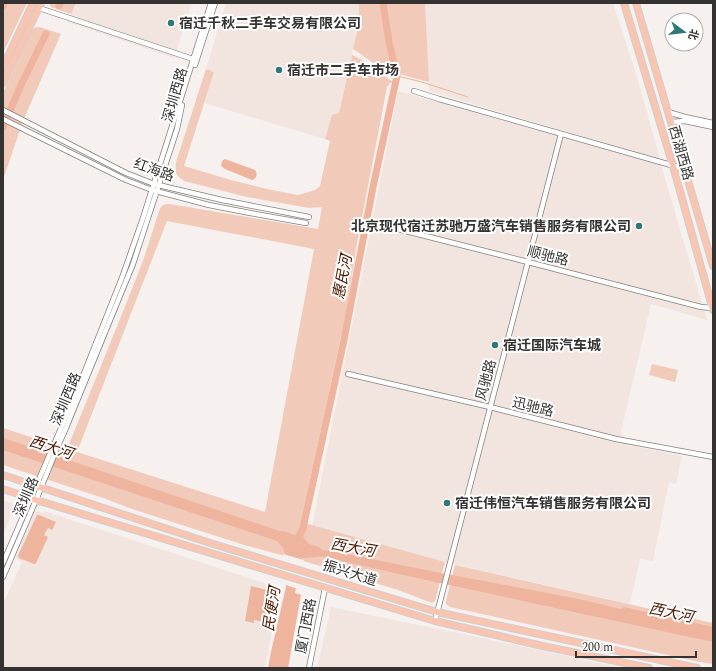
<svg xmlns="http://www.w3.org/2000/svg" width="716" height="671" font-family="Spectral,'Noto Sans SC',serif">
  <rect width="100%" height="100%" fill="#f6f1ef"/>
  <!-- built -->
  <g fill="#f2e5df">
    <polygon points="76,3 192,3 174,58 67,22"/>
    <polygon points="226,3 359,3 358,28 339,113 332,115 325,139 204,103 214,72 206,69"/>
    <polygon points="425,3 613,3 637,77 660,159 429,91"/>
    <polygon points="398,91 661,165 707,320 651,304 621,432 629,445 682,456 676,484 669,482 653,561 640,559 630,604 311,532"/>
    <polygon points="3,500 14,504 14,508 3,535"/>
    <polygon points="35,511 43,513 44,511 209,565 277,587 280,590 265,668 3,668 3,604 22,562 15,558"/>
    <polygon points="331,607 459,633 623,668 317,668"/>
  </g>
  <!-- green -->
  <g fill="#f2caba" fill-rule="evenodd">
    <polygon points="3,3 27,3 3,53"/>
    <polygon points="49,3 76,3 71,14 51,7"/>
    <polygon points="359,3 381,3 394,77 353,49 358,28"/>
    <polygon points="385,3 425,3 429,82 399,74 397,72 390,37"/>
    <polygon points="36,27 40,27 61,34 23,121 3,180 3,93 32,30"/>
    <path d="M352 55 362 60 393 82 390 83 387 87 357 243 345 318 301 522 445 562 435 601 432 603 398 590 310 563 241 544 129 508 106 499 3 465V428L67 449 118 324 143 261 159 211C161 205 164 204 170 204L217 212 318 229 322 207 309 208 247 197 184 181C175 175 175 172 176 162L206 69 214 72 184 166 231 180 267 189 298 195 315 190 320 186 330 141 325 139 332 115 339 113ZM167 221 314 249 265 512 77 452Z"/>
    <polygon points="652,364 678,370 675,382 649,375"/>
    <polygon points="455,565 713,623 713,664 699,662 450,607 446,604 446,601"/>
  </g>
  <!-- water -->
  <g fill="#eeb49d">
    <path d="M225 159 255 170C258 174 257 178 252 180L225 169 221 166 222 161Z"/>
    <path d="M3 438 280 531C286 531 290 534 295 535L303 528V537L309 544 319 547 322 550 337 552 436 572 579 599 620 609 624 607 713 627V642L417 578 324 557C317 556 310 558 302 558L295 593 301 595 288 668H268L271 652 286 587 285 555 283 548 277 541 3 450Z"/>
    <polygon points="37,515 39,515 56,522 52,530 48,528 44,535 48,537 36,563 34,564 19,558 18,556"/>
    <polygon points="251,586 276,592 271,623 254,620 254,623 245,621"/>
  </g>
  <!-- pier -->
  <polygon fill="#f6f1ef" points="283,554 304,560 298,589 283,584"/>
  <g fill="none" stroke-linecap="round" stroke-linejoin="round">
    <!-- stream -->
    <polyline stroke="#eeb49d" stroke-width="1" points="397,76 422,82 468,97"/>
    <!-- river -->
    <g stroke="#eeb49d" stroke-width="7">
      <polyline points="3,6 4,3"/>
      <polyline points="59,6 60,3"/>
      <polyline points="3,127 21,85 46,34"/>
      <polyline points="299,537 303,528 344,340 373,187 397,76 389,42 383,3"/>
    </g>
    <defs>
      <g id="minor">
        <polyline points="39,8 193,59"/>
        <polyline points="195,65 215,3"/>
        <polyline points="414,91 439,99 685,169"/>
        <polyline points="3,110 126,173 154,184 222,200 309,217"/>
        <polyline points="668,112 685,117 713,123"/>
        <polyline points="3,119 126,180 152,190 209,205 250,213 306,223"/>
        <polyline points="671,122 685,121 713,127"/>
        <polyline points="378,224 528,262 701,307 712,308"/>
        <polyline points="348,374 490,407 616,439 713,457"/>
        <polyline points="54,444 58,446 66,428 133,264 177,129 182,105"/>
        <polyline points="3,563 77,391 123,275 143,218 211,3"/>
        <polyline points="3,577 36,500 58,446"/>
        <polyline points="435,621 561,134"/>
        <polyline points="309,668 325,588"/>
      </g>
      <g id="major">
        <polyline points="624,3 673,166 713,310"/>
        <polyline points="636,3 713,266"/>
        <polyline points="3,67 33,3"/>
        <polyline points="3,83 41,3"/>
        <polyline points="3,475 210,543 437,612 697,668"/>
        <polyline points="3,489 36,500 435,621 538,645 649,668"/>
      </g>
    </defs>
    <!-- minor casing -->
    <use href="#minor" stroke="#85807e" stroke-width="6"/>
    <!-- major casing -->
    <use href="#major" stroke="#cfcece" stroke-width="8"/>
    <!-- minor -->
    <use href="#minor" stroke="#fff" stroke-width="4.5"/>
    <!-- major -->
    <use href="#major" stroke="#fac5b0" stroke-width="6"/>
  </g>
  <!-- markers -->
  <g fill="#2f7876" stroke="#fff" stroke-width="1.5">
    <circle cx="171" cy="23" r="4"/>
    <circle cx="279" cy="70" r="4"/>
    <circle cx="639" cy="226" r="4"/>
    <circle cx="495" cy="345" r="4"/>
    <circle cx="447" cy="503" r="4"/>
  </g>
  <g text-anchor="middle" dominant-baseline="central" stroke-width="4" stroke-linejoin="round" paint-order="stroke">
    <!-- poi labels -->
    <g font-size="14" font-weight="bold" fill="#353332" stroke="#fff" text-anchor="start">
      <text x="179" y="23">宿迁千秋二手车交易有限公司</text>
      <text x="287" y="70">宿迁市二手车市场</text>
      <text x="631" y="226" text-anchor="end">北京现代宿迁苏驰万盛汽车销售服务有限公司</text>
      <text x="503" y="345">宿迁国际汽车城</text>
      <text x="455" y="503">宿迁伟恒汽车销售服务有限公司</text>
    </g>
    <!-- street labels -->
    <g font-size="14" fill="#353332" stroke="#fff">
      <text transform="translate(175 95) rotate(-74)">深圳西路</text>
      <text transform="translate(681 153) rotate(74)">西湖西路</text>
      <text transform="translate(154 170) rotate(20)">红海路</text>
      <text transform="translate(548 256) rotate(14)">顺驰路</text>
      <text transform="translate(486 380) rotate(-75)">风驰路</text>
      <text transform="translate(66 399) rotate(-67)">深圳西路</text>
      <text transform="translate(533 407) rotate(14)">迅驰路</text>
      <text transform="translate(26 497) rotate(-67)">深圳路</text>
      <text transform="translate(350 573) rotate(17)">振兴大道</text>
      <text transform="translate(306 626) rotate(-79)">厦门西路</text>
    </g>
    <!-- water labels -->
    <g font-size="15" font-style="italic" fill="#4d1a02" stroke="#fff">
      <text transform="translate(343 277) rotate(-79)">惠民河</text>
      <text transform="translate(51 448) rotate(18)">西大河</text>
      <text transform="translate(353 548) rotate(10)">西大河</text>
      <text transform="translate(272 609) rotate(-81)">民便河</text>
      <text transform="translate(671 613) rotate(12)">西大河</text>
    </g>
  </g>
  <!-- border -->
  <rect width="716" height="671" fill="none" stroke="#353332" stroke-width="8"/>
  <!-- north arrow -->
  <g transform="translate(684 32) rotate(105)"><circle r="19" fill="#ffffff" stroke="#aeadad"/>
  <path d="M0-3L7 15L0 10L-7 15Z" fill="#2f7876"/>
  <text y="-6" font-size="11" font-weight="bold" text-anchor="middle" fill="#353332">北</text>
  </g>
  <!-- scale -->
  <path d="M576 651v6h120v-6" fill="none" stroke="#353332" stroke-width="2"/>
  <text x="582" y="651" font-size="12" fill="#353332" stroke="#ffffff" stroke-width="3" paint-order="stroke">200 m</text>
</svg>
